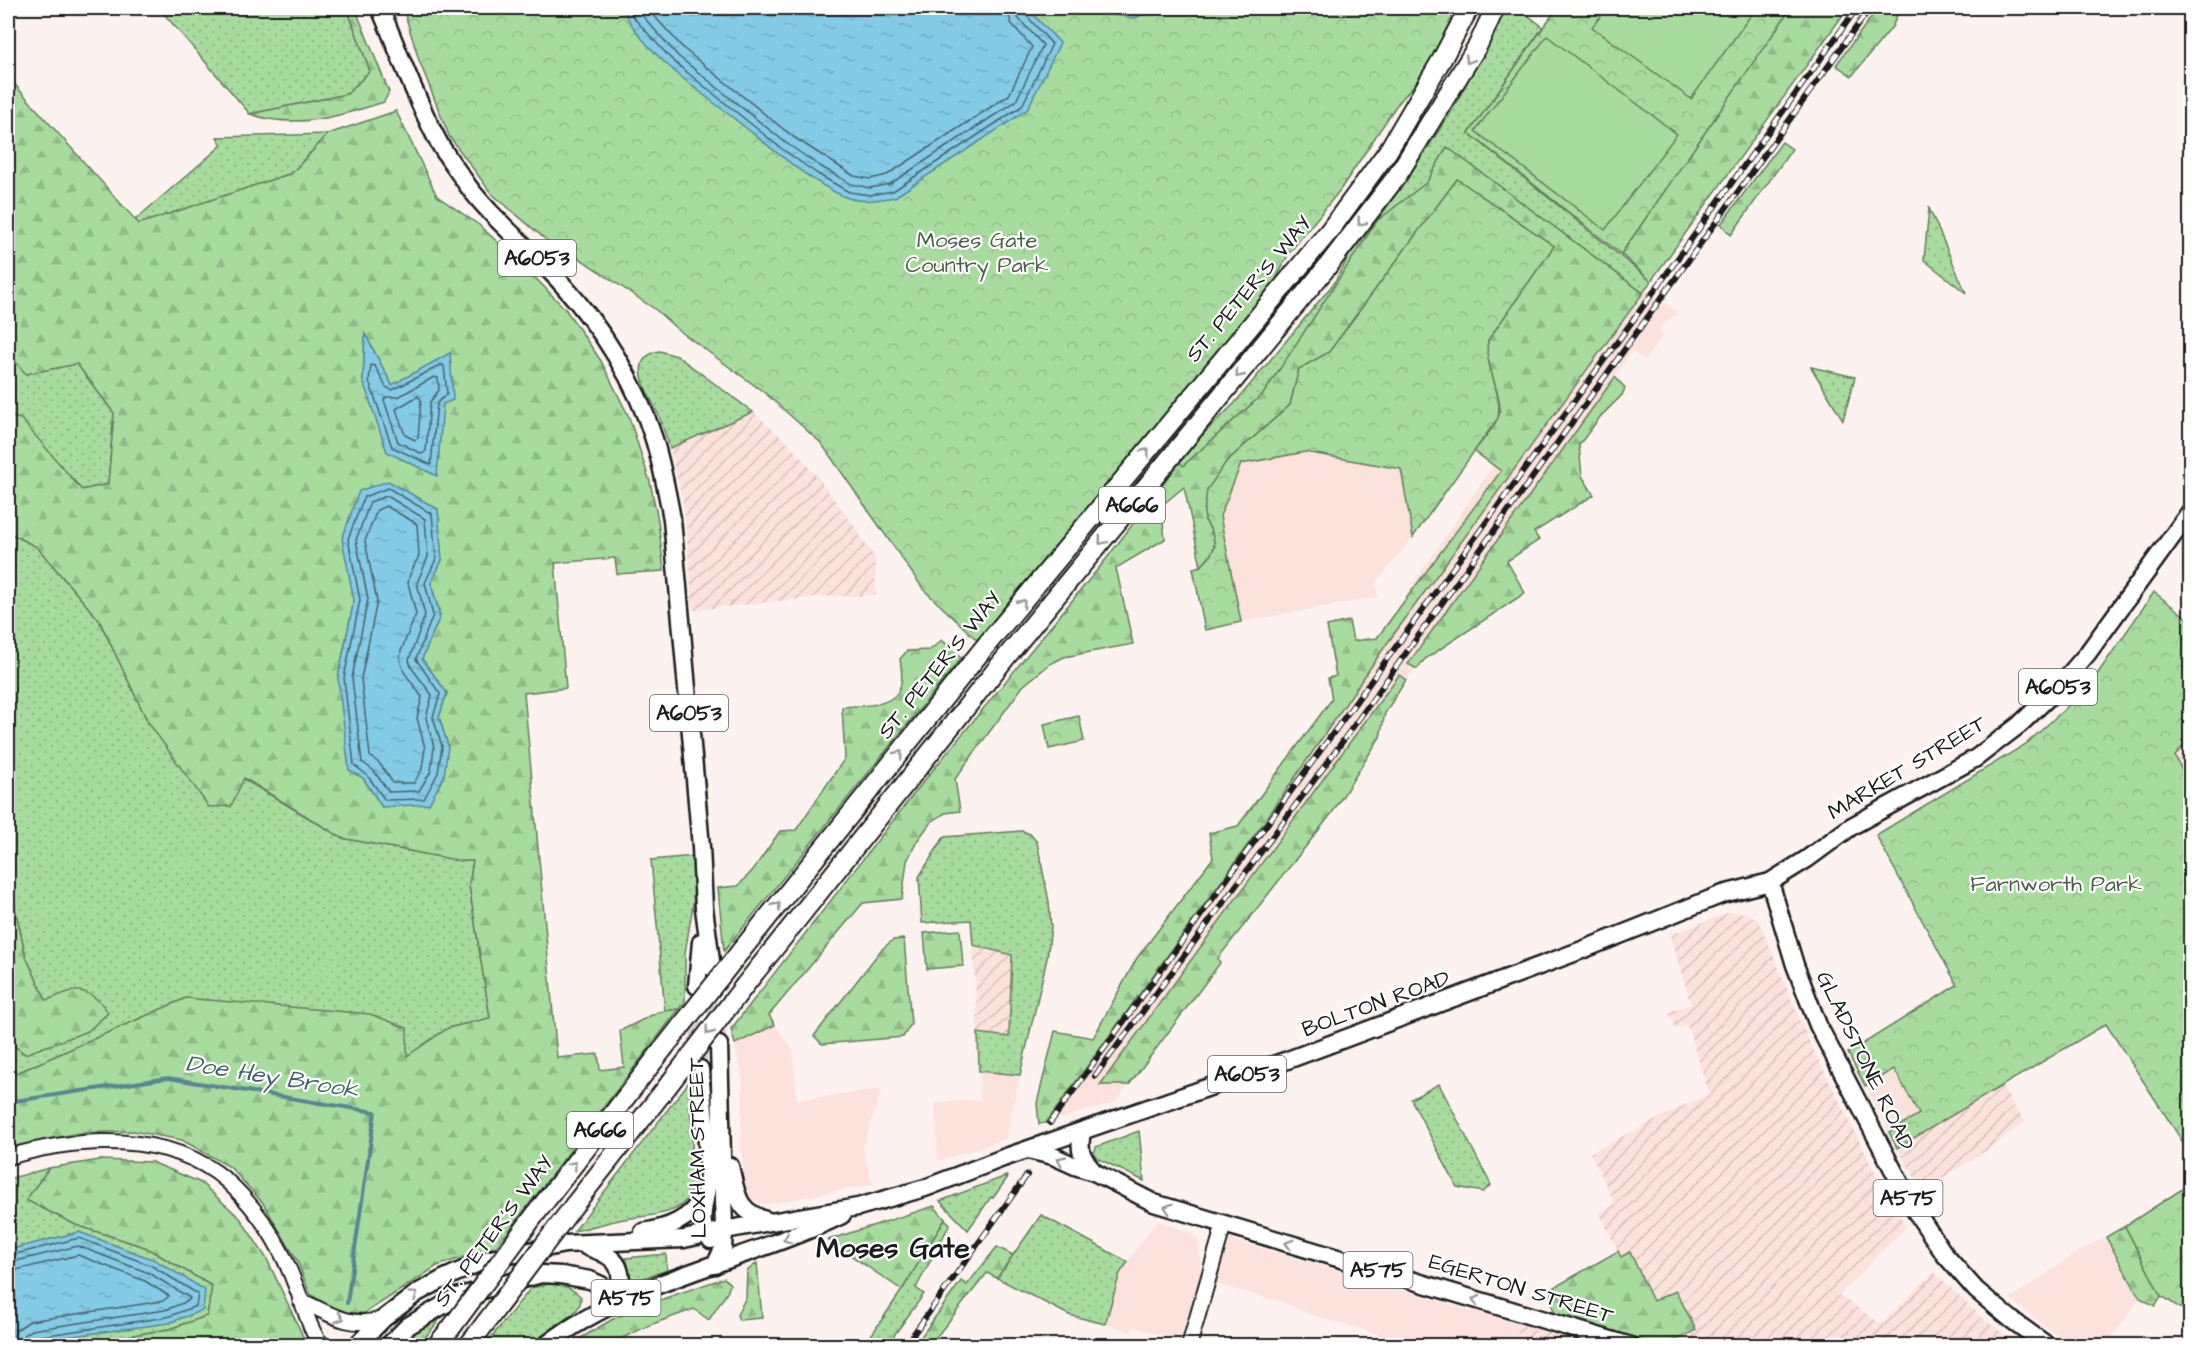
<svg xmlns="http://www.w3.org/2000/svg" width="2198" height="1353" font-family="'Architects Daughter',sans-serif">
  <defs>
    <pattern id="industrial-furrows" width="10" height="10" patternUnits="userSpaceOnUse" patternTransform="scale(1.5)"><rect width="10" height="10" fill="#fbe2dc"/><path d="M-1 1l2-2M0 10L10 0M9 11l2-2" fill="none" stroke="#d7c1bc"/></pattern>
    <pattern id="grass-dots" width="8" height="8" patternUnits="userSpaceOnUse" patternTransform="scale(1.5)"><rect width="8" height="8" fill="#a8dc9e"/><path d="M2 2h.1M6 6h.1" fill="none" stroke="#90bc88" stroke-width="1.8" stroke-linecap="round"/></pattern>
    <pattern id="forest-firs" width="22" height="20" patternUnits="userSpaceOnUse" patternTransform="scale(1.5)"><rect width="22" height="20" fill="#a8dc9e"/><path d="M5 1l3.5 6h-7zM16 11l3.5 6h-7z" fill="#90bc88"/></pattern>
    <pattern id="park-crowns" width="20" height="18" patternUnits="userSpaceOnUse" patternTransform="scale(1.5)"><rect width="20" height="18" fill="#a8dc9e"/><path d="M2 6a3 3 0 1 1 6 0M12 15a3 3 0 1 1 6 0" fill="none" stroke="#90bc88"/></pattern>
    <pattern id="water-ripples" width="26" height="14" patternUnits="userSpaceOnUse" patternTransform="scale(1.5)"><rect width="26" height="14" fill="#84cbe5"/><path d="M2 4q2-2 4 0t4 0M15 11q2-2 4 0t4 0" fill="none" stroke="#71aec4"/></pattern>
  </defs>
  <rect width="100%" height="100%" fill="#fdf2ef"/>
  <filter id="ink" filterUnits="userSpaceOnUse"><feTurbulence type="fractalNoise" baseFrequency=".0167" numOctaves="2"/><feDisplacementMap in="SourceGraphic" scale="12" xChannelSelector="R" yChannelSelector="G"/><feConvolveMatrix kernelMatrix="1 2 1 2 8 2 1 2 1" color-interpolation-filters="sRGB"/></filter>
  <g filter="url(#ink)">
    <!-- built -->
    <g fill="#fbe2dc">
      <polygon points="1634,280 1678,313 1659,328 1663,335 1645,361 1632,351 1615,376 1625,388 1622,395 1600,417 1425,659 1406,680 1385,713 1380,737 1332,813 1218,958 1220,963 1115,1103 1039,1124 1037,1103 1063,1067 1089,1046 1137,958 1377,638 1510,440 1575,364"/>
      <polygon points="1305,452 1401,469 1413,537 1376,583 1378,597 1241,622 1220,516 1241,464"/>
      <polygon points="775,1025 793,1050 797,1100 882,1089 863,1148 873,1184 767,1204 758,1203 748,1195 746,1191 741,1146 743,1080 735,1044"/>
      <polygon points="1894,1069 1920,1114 1889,1132 1865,1086"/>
      <polygon points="979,1071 1020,1075 1006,1139 938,1161 935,1103 980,1100"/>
      <polygon points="1159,1221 1189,1232 1195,1236 1199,1244 1201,1275 1183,1341 1133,1327 1131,1332 1105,1324 1120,1273 1149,1231"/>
      <polygon points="2106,1236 2140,1298 2106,1346 2070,1345 2010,1299 2072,1256"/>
      <polygon points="1230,1239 1520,1325 1514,1345 1415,1345 1309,1314 1288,1304 1216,1284"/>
    </g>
    <!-- industrial -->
    <g fill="url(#industrial-furrows)">
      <polygon points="753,412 790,445 816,475 852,523 875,558 876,595 818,597 693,610 684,508 670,448"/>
      <polygon points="2190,739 2190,787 2175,756"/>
      <polygon points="1730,912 1747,913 1759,921 1807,1037 1874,1170 1906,1227 1839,1295 1881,1324 1934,1272 1981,1317 2019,1345 1667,1345 1695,1330 1676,1291 1654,1301 1630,1252 1621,1257 1599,1213 1615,1204 1590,1153 1709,1093 1687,1025 1675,1029 1669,1012 1691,1004 1670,935"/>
      <polygon points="973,945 1012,954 1009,1038 978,1033"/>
      <polygon points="2001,1086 2025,1122 1992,1147 1923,1190 1897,1148"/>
      <polygon points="1520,1325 1588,1345 1514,1345"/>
    </g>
    <!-- grass -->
    <g fill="url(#grass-dots)" stroke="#627c5d" stroke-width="1.5">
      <polygon points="159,8 347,8 370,71 347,94 250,114"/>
      <polygon points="1505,8 1528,8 1525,13 1543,27 1469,133 1651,281 1643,293 1447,147 1427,182 1415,194 1287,360 1264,393 1182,467 1180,462 1205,432 1234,404 1334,283 1350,254 1377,221 1415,167 1453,109"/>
      <polygon points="328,134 292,173 139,224 135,220 222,145 217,137"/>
      <polygon points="1929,208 1966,293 1924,260"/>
      <path d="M659 351 677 356 753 412 670 448C666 437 663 426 659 416 650 396 624 359 659 351Z"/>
      <polygon points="8,353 26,374 77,364 114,413 108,484 81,490 21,420 8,416"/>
      <polygon points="1811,367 1855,377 1843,420"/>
      <polygon points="8,532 37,547 99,620 148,722 342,838 461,861 473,861 469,885 490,1018 448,1028 406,1057 186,998 8,1077 8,1041 25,1054 46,1000 26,957 8,877"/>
      <polygon points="1022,831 1030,834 1037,842 1049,902 1051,927 1047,958 1020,1075 979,1071 978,1033 1009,1037 1012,955 973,945 971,920 922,923 919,877 944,837"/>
      <polygon points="694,856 694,899 685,953 685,1002 679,1009 665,1011 651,860"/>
      <path d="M689 1082 694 1185C686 1219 646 1214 619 1220 604 1223 589 1228 574 1231Z"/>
      <polygon points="1439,1084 1491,1185 1483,1192 1457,1187 1411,1099"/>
      <polygon points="1139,1131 1144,1181 1097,1158 1094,1154 1096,1147"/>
      <polygon points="49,1168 26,1200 76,1225 145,1247 212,1286 207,1316 169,1329 75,1345 11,1345 43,1342 79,1232 8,1250 8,1179"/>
      <polygon points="1006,1176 1008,1177 993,1198 991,1197 968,1230 940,1201"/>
      <polygon points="1041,1215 1128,1262 1120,1273 1105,1324 1069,1315 997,1278"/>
      <polygon points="945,1219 950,1224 916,1288 924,1294 887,1345 864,1346 902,1290"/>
      <polygon points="666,1254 667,1270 632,1282 626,1258"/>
      <path d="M549 1284C562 1285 572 1287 581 1297L580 1304 576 1311 529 1345H485L531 1288Z"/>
      <polygon points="449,1308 419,1345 397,1346 414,1331"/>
    </g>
    <!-- forest -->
    <g fill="url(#forest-firs)" stroke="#627c5d" stroke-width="1.5" fill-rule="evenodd">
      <path d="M347 8H355L389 92 384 102C340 116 296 130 250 114L347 94 370 71Z"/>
      <polygon points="1791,8 1848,8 1651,281 1621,254"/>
      <polygon points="1878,8 1900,8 1892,27 1852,76 1836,65"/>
      <path d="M8 77 139 224 292 173 328 134 396 111 437 196 479 225 527 269 566 310 601 361 629 417 650 482 658 520 664 571 617 574 615 558 555 563 566 688 524 693 557 1058 598 1054 600 1070 624 1067 620 1031 658 1012 679 1009 497 1246 437 1266 365 1313H340L310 1294 297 1260 263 1203 230 1167 182 1140 133 1131 79 1133 8 1148V1077L186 998 370 1014 407 1028V1056L448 1028 490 1018 469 885 473 861H461L342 838 244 778 231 806 209 807 148 722 99 620 37 547 8 532V416L21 419 82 490 108 484 114 413 77 364 26 374 8 353ZM365 335 366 336 392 385 363 381ZM442 560 431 583 440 616 422 659 447 693 439 717 448 746 382 807 363 778 338 678 354 600Z"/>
      <polygon points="1782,142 1792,149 1731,235 1721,224"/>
      <path d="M1447 147 1643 293 1386 645 1265 821 1046 1123 1039 1124 1037 1103 1055 1031 1093 1038 1137 958 1213 858 1209 833 1238 826 1332 699 1328 678 1336 676 1327 626 1349 621 1353 641 1377 638 1501 471 1474 451C1482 441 1495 427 1499 415 1504 396 1483 365 1488 340L1554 246 1457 179 1329 352 1299 369 1290 405 1226 462 1205 520C1217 539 1219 550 1201 566L1184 487 1161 506 1165 539 1116 568 1133 644 1064 657 1050 664 1023 686 955 779 960 811 945 813 931 822 917 841 907 861 902 899 863 903 769 1015 775 1025 735 1044 731 1029 923 782 1107 558 1180 462 1183 466 1264 393 1377 221 1427 182Z"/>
      <polygon points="1615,377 1625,388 1622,395 1600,417 1579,445 1582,476 1594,495 1534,532 1539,540 1507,561 1525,593 1425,659 1417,669 1408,664"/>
      <path d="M942 640 961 658 724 951 718 888 738 886 753 870 780 831 796 830 845 758 842 707C861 705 897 709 901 683 903 676 901 666 900 659L907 651 930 650Z"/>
      <polygon points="1399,675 1406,680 1385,713 1380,737 1332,813 1218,958 1220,963 1129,1085 1100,1085"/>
      <path d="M8 877 26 957 46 1000C55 998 64 992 73 991 87 989 102 1001 108 1013L88 1031 25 1054 8 1041Z"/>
      <polygon points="960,930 963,966 927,969 924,933"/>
      <polygon points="904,939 911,1024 903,1037 822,1044 814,1036 881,950 893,940"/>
      <polygon points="100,1160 152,1162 201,1183 240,1218 267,1259 307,1345 75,1345 169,1329 207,1316 212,1286 145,1247 76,1225 26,1200 49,1168"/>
      <polygon points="934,1206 945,1219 902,1290 828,1240"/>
      <polygon points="2125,1226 2161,1296 2155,1306 2140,1298 2106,1237"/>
      <polygon points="997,1247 1013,1255 997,1278 987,1273 930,1345 915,1345 961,1281 967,1285"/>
      <path d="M1618 1251 1621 1257 1630 1252 1653 1301 1676 1291 1696 1330 1667 1345H1656L1558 1317C1551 1308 1548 1296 1555 1287Z"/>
      <polygon points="757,1263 762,1318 739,1320 737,1315 746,1297 747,1271"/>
      <polygon points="724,1278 730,1284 728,1291 709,1320 694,1309 650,1325 607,1345 569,1345 613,1319 645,1305"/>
    </g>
    <!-- park -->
    <g fill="url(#park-crowns)" stroke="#627c5d" stroke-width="1.5">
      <polygon points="403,8 1458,8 1424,73 1396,106 1340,190 1289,253 1274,283 977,640 924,590 821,443 765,393 677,329 656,310 570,252 551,244 491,193 449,136 419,60"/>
      <polygon points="1557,8 1791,8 1621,254 1469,133"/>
      <path d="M1457 179 1554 246 1488 340C1483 366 1503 391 1498 418L1413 537 1401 469 1305 452 1241 464 1220 516 1241 622 1205 630 1193 568 1201 566 1209 558 1215 546 1212 532 1205 520 1204 512 1207 490 1226 462 1290 405 1299 369 1329 352Z"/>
      <polygon points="2154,592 2190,620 2190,739 2175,756 2190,787 2190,1153 2106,1024 1897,1148 1889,1132 1919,1114 1894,1069 1865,1086 1848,1053 1957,985 1876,835 2026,744 2087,689"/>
      <polygon points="1079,716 1084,741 1049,749 1044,724"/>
      <path d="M2190 1184V1311C2178 1310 2172 1301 2161 1296L2125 1226Z"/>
    </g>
    <!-- pitch -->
    <g fill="#a8dc9e" stroke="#627c5d" stroke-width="1.5">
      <polygon points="1607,8 1756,8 1691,99 1592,27"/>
      <polygon points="1547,36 1677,134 1605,230 1475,131"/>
    </g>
    <!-- water -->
    <g fill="url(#water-ripples)" stroke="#5a8595" stroke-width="1.5">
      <path d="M623 8H1027L1060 43 1027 110 895 197C878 200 861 203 845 197 807 180 769 146 736 120 702 93 639 50 623 8Z"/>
      <polygon points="1082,8 1156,8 1135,18 1083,11"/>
      <polygon points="365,334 392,385 450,353 453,400 443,404 437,476 387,452 363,381"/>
      <polygon points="388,481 438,509 442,560 431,583 440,616 422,659 447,693 439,717 448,746 444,776 429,804 382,807 363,778 349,770 338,678 354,600 342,539 359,491"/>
      <polygon points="79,1232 155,1260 205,1290 203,1310 169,1323 8,1345 8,1250"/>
    </g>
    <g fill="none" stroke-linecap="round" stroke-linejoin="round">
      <!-- shore -->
      <g stroke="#46626c" stroke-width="1.5">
        <polyline points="629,8 633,17 673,61 782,149 816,173 849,192 870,195 893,191 1022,106 1052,44 1025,14 1023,8"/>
        <polyline points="637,8 640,13 678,56 786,143 820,166 851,184 870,188 890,184 1016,101 1043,45 1018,18 1016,8"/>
        <polyline points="647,8 684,49 792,136 854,176 870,179 887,175 1009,95 1032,47 1011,23 1007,8"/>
        <polygon points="371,365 375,366 386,387 392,390 441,365 444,366 447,394 437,403 431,465 392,447 369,381"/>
        <polygon points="434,377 438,378 439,390 430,402 426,451 422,454 398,442 384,400 386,397 398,397"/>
        <polygon points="418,396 421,400 418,438 415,440 405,435 396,409"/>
        <polygon points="388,488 432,514 436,559 425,583 433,615 416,659 440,694 433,717 442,746 438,773 424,799 385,800 367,775 354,765 344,678 360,600 348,539 364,497"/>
        <polygon points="387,496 425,519 428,557 417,583 425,615 409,660 411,667 432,695 426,718 434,747 431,771 419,791 389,792 373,770 362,762 352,678 368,599 356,540 370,502"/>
        <polygon points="386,506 417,524 419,556 410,574 408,583 416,614 401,651 400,660 404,672 422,697 417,718 425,748 422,769 414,783 393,783 380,764 370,756 361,679 377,601 365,541 377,510"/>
        <polyline points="8,1256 79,1238 152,1266 198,1294 196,1306 167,1317 35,1337 30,1340 28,1346"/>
        <polyline points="8,1263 78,1246 149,1273 190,1298 188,1301 165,1310 32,1330 24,1335 21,1346"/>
        <polyline points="8,1272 78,1255 145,1281 169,1296 163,1301 30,1321 16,1330 12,1346"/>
      </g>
      <!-- stream -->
      <polyline stroke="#5a8595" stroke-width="4" points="8,1102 168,1078 375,1112 347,1303"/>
      <!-- primary-tunnel -->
      <g stroke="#dbd2cf" stroke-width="16" stroke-dasharray="16 8" stroke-linecap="butt">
        <polyline points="712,978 719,1045"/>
        <polyline points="697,998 700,1069"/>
      </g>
      <defs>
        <g id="tertiary">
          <path d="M8 1157C76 1137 169 1130 227 1181 248 1200 267 1225 280 1250 293 1274 301 1301 311 1327L317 1339 324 1346"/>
          <path d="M300 1300C329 1314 350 1329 383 1319"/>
          <polyline points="1189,1346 1224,1224"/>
        </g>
        <g id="primary">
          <path d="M380 8C399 52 415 98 438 141 446 156 458 171 468 186 495 222 532 250 562 284 602 328 636 382 654 439 662 465 667 492 672 519L701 847 704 908 712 968"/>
          <polyline points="1770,882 1795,965 1818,1025 1912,1206 1945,1255 1976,1290 2012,1320 2048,1346"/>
          <polyline points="697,986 701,942"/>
          <path d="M700 1069C702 1104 711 1153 707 1187 705 1205 696 1225 711 1240"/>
          <path d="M1082 1133C1078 1150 1082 1158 1094 1172"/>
          <polyline points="1028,1150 1053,1156 1075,1166 1094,1172 1154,1203 1631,1346"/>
          <path d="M730 1166C737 1195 736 1211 768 1221"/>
          <path d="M643 1232C668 1228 691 1220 703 1196"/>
          <path d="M587 1247C620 1257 624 1268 619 1301"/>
          <polyline points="715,1265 723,1249 724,1230 719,1045"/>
          <polyline points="356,1346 383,1319 417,1293 445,1278 485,1260 565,1244 684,1239 724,1230 858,1207 925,1188 1003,1158 1285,1061 1582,950 1723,894 1770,882 1807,859 1852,826 1976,758 2019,725 2055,691 2087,654 2190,512"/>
          <polyline points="388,1346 408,1326 457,1297 541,1274 561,1275 590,1280 601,1285 619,1301"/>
          <path d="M545 1346C631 1279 745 1262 842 1215"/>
        </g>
        <g id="trunk">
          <polyline points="740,952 983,649 1330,230 1388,151 1442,59 1469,8"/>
          <polyline points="745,985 1007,656 1327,267 1397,176 1478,45 1495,8"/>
          <polyline points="575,1204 667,1087"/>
          <polyline points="537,1212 663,1049"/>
          <polyline points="436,1346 451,1328"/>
          <polyline points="468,1346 487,1321"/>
        </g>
      </defs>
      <!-- tertiary casing -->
      <use href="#tertiary" stroke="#1c1c1c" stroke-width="18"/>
      <!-- primary casing -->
      <use href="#primary" stroke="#1c1c1c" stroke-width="21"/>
      <!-- trunk casing -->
      <use href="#trunk" stroke="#1c1c1c" stroke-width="22"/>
      <!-- tertiary -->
      <use href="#tertiary" stroke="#fff" stroke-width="14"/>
      <!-- primary -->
      <use href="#primary" stroke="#fff" stroke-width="16"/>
      <!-- trunk -->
      <use href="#trunk" stroke="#fff" stroke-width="18"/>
      <defs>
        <g id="rail">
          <polyline points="1095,1076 1332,756 1870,8"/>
          <polyline points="1050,1123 1660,283 1857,8"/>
          <polyline points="905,1346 1027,1175"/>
        </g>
      </defs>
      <!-- rail casing -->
      <use href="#rail" stroke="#1c1c1c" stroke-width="6"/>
      <!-- rail -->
      <use href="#rail" stroke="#fff" stroke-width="4" stroke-dasharray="11" stroke-linecap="butt"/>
      <defs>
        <g id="trunk-bridge">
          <polyline points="663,1049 740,952"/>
          <polyline points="667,1087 745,985"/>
          <polyline points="487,1321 575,1204"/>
          <polyline points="451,1328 537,1212"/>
        </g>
      </defs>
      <!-- trunk-bridge casing -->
      <use href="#trunk-bridge" stroke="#1c1c1c" stroke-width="22" stroke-linecap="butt"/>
      <!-- trunk-bridge -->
      <use href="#trunk-bridge" stroke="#fff" stroke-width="18"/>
    </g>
    <!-- one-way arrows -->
    <defs><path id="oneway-chevron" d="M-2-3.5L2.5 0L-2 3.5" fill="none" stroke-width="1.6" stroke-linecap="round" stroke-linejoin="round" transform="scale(1.5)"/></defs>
    <g stroke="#999">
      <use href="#oneway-chevron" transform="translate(1469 60) rotate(122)"/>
      <use href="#oneway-chevron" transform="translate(1361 222) rotate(128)"/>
      <use href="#oneway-chevron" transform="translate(1239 374) rotate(129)"/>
      <use href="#oneway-chevron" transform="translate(1146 452) rotate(-51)"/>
      <use href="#oneway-chevron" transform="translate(1102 541) rotate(130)"/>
      <use href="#oneway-chevron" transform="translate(1022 603) rotate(-50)"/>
      <use href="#oneway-chevron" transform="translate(899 754) rotate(-51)"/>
      <use href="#oneway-chevron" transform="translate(777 906) rotate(-51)"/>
      <use href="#oneway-chevron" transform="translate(709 1031) rotate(127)"/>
      <use href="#oneway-chevron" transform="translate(1061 1160) rotate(-155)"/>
      <use href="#oneway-chevron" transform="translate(573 1165) rotate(-52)"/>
      <use href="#oneway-chevron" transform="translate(1168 1208) rotate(-163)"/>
      <use href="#oneway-chevron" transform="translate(787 1239) rotate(159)"/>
      <use href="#oneway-chevron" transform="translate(1289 1244) rotate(-164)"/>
      <use href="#oneway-chevron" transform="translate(414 1295) rotate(-35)"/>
      <use href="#oneway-chevron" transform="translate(1476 1300) rotate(-163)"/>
      <use href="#oneway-chevron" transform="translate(340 1318) rotate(19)"/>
    </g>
  </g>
  <g text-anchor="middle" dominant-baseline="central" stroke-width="4.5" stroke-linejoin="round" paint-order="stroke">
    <!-- shield labels -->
    <g fill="#fff" stroke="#606060" stroke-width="1.5">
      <rect x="498" y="240" width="78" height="36" rx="4.5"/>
      <rect x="1099" y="487" width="66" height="36" rx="4.5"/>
      <rect x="2019" y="669" width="78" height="36" rx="4.5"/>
      <rect x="650" y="695" width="78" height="36" rx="4.5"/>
      <rect x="1208" y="1056" width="78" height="36" rx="4.5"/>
      <rect x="567" y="1112" width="66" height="36" rx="4.5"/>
      <rect x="1873.5" y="1180" width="69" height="36" rx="4.5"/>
      <rect x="1343.5" y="1252" width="69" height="36" rx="4.5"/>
      <rect x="591.5" y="1280" width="69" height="36" rx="4.5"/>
    </g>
    <g font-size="21" font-weight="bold" fill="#1c1c1c">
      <text x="537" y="258">A6053</text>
      <text x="1132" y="505">A666</text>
      <text x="2058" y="687">A6053</text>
      <text x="689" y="713">A6053</text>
      <text x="1247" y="1074">A6053</text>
      <text x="600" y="1130">A666</text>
      <text x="1908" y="1198">A575</text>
      <text x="1378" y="1270">A575</text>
      <text x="626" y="1298">A575</text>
    </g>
    <!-- park labels -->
    <g font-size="22" fill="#4d5f4a" stroke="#fff">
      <text x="977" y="240">Moses Gate<tspan x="977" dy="25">Country Park</tspan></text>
      <text x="2056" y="884">Farnworth Park</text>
    </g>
    <!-- street labels -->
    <g font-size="22" fill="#1c1c1c" stroke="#fff">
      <text transform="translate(1249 289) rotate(-50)">ST. PETER'S WAY</text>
      <text transform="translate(940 665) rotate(-51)">ST. PETER'S WAY</text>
      <text transform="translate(1907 768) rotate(-31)">MARKET STREET</text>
      <text transform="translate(1376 1004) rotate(-20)">BOLTON ROAD</text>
      <text transform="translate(1865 1061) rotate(64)">GLADSTONE ROAD</text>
      <text transform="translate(698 1148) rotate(-91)">LOXHAM STREET</text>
      <text transform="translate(494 1231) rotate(-53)">ST. PETER'S WAY</text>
      <text transform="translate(1521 1289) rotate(17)">EGERTON STREET</text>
    </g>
    <!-- water labels -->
    <g font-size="24" font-style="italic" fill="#46626c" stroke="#fff">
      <text transform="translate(272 1077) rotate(9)">Doe Hey Brook</text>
    </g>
    <!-- district labels -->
    <g font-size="28" font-weight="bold" fill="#1c1c1c" stroke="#fff">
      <text x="893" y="1248">Moses Gate</text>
    </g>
  </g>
  <!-- margin -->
  <rect width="2198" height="1353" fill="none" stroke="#fff" stroke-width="30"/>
  <rect x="15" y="15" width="2168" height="1323" fill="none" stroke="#1c1c1c" stroke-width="2" filter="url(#ink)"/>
</svg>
